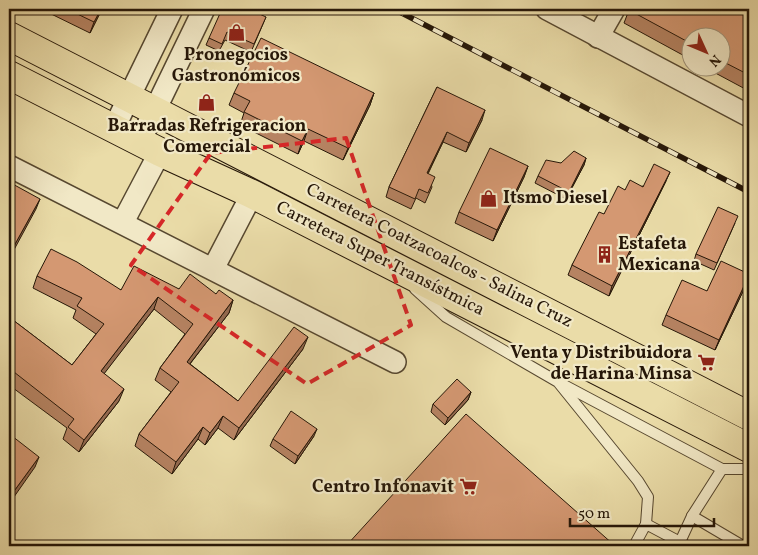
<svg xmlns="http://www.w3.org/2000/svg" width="758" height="555" font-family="Vollkorn,serif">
  <rect width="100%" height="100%" fill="#eadca8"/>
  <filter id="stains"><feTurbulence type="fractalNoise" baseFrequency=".004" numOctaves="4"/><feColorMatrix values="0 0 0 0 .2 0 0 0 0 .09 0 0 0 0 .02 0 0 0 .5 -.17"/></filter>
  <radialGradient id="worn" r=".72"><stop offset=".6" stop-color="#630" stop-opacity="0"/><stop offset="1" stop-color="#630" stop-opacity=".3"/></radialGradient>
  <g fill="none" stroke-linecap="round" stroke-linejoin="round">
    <defs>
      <g id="lane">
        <polyline points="415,289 446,317 558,382 638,481 648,497 646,524"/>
        <polyline points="562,384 722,469"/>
        <polyline points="692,516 743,546"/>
        <polyline points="634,546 646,524 680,542"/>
        <polyline points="687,546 680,542 692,516 722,469 749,469"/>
      </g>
      <g id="street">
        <polyline points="547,9 749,116"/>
        <polyline points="598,37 614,9"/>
        <polyline points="114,128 172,9"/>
        <polyline points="140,141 204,9"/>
        <polyline points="9,166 395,362"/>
        <polyline points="123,222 160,152"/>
        <polyline points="213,269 252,194"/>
      </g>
      <g id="primary">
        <polyline points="9,36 749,416"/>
        <polyline points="9,75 160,152 252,194 749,448"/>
      </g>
    </defs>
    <!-- lane casing -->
    <use href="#lane" stroke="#574830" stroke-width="12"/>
    <!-- street casing -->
    <use href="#street" stroke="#574830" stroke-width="24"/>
    <!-- primary casing -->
    <use href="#primary" stroke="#261708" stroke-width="30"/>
    <!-- lane -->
    <use href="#lane" stroke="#f1e8c6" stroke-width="10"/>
    <!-- street -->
    <use href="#street" stroke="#f1e8c6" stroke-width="21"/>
    <!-- primary -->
    <use href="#primary" stroke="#eadca8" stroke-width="28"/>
    <defs>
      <polyline id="rail" points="394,9 749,192"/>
    </defs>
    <!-- rail casing -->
    <use href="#rail" stroke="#261708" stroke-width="5.5"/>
    <!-- rail -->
    <use href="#rail" stroke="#f1e8c6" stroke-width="4" stroke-dasharray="11" stroke-linecap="butt"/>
  </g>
  <!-- wall -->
  <g fill="#b68362" stroke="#261708">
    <polygon points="41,9 102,9 90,33"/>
    <polygon points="749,9 749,91 706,68 720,68 720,38 690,38 690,59 624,23 629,10"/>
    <polygon points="266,17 251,52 225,40 219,51 206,45 209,38"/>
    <polygon points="437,87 482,120 466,152 443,142 428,174 432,187 425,203 416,198 411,209 386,197 389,187"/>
    <polygon points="234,93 374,93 370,105 343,160 304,141 298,154 240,125 244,113 229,105"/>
    <polygon points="586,158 584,165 566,199 535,183 538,176 561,163"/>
    <polygon points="528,166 524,177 493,241 455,223 459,212"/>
    <polygon points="666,181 609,296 568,275 572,265 604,214 625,190"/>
    <polygon points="735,223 714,270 694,261 696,254"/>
    <polygon points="37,276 121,290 179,289 216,294 233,300 229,313 190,364 238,401 303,349 234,440 218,428 205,445 198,439 172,474 135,446 139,434 171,392 155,380 160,368 185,334 154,309 104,373 119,401 79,452 63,439 67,428 9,385 9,317 72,365 96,334 73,318 76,310 33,288"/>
    <polygon points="746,285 715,350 662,325 666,315 707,291"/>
    <polygon points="471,392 468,400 445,425 431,412 433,404"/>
    <polygon points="314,436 295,464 270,446 273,439"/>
  </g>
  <!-- shaded-wall -->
  <g fill="#946a50" stroke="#261708">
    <polygon points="101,9 102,9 90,33 94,22"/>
    <polygon points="374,93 370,105 343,160 348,148"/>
    <polygon points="485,110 482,120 466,152 469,143"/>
    <polygon points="308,129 304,141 298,154 302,141"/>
    <polygon points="447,132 443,142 423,183 427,173"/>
    <polygon points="586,158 584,165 566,199 569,192"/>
    <polygon points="528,166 524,177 493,241 497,230"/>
    <polygon points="670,172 666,181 609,296 612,286"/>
    <polygon points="40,199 36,209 9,259 9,255"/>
    <polygon points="749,275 746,285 715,350 719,340"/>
    <polygon points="158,297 154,309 97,383 101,371"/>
    <polygon points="233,300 229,313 182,374 187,362"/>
    <polygon points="308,337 303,349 234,440 239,428"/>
    <polygon points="14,372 9,385 9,379"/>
    <polygon points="124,389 119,401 79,452 84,440"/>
    <polygon points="471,392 468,400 445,425 448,418"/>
    <polygon points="223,416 218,428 205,445 210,433"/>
    <polygon points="203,427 198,439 172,474 176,462"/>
    <polygon points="317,429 314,436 295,464 298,456"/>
    <polygon points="39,457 35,467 9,504 9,498"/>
  </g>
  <!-- building -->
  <g fill="#d49872" stroke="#261708">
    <polygon points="67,9 101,9 94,22"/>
    <polygon points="222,9 249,9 266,17 254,44 227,32 222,44 209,38"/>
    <polygon points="630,9 749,9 749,75 720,60 720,38 690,38 690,43 629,10"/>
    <polygon points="261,38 374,93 348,148 308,129 302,141 244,112 250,101 234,93"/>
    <polygon points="437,87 485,110 469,143 447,132 427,173 435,177 428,193 419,189 415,199 389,187"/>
    <polygon points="490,148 528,166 497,230 459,212"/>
    <polygon points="574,151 586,158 569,192 538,176 546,160 561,163"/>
    <polygon points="654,164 670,172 612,286 572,265 599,212 604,214 618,186 625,190 630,180 643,187"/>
    <polygon points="9,182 40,199 9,255"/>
    <polygon points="718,207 738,216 717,263 696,254"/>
    <polygon points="51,249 77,262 121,290 134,266 179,289 190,274 216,294 219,290 233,300 187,362 238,401 294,327 308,337 239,428 223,416 210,433 203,427 176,462 139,434 179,382 160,368 193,324 158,297 101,371 124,389 84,440 68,427 74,419 14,372 9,379 9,317 72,365 104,324 77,306 82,298 37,276"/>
    <polygon points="721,261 749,274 749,275 719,340 666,315 682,280 707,291"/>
    <polygon points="457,379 471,392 448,418 433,404"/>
    <polygon points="291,411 317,429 298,456 273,439"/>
    <polygon points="466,414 614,545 613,546 346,546"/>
    <polygon points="12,436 39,457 9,498 9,440"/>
  </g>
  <!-- marked area -->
  <path fill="none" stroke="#d62828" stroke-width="4" stroke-dasharray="10 6" stroke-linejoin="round" d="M346 138 411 325 307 384 131 265 211 153Z"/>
  <!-- icons -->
  <defs>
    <symbol id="shop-bare" viewBox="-9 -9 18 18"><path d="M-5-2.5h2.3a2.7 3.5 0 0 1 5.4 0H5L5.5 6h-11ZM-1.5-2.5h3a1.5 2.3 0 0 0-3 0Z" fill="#8f2418" stroke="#f1e8c6" stroke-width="2.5" paint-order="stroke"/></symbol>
    <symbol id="building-bare" viewBox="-9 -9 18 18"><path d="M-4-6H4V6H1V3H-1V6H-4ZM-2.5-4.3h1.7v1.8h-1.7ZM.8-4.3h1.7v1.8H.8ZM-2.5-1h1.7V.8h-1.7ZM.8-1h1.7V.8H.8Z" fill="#8f2418" stroke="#f1e8c6" stroke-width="2.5" paint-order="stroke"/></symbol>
    <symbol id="supermarket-bare" viewBox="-9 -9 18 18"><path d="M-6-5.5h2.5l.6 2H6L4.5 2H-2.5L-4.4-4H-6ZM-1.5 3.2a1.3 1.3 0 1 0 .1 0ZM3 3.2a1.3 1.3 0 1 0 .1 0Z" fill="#8f2418" stroke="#f1e8c6" stroke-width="2.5" paint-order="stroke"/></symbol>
  </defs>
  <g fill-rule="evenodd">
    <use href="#shop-bare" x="224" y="20" width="25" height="25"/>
    <use href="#shop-bare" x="194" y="90" width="25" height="25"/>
    <use href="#shop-bare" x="476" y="186" width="25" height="25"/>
    <use href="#building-bare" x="592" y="242" width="25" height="25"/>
    <use href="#supermarket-bare" x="694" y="350" width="25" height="25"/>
    <use href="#supermarket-bare" x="456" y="474" width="25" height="25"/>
  </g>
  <g text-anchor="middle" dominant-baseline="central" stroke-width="4.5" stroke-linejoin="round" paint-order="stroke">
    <!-- poi labels -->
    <g font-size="18" font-weight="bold" fill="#261708" stroke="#f1e8c6">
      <text x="236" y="55">Pronegocios<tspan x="236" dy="21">Gastronómicos</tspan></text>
      <text x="207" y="126">Barradas Refrigeracion<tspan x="207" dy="21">Comercial</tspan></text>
      <text x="503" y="198" text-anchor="start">Itsmo Diesel</text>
      <text x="618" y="244" text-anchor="start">Estafeta<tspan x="618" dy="21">Mexicana</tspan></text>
      <text x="692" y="353" text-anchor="end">Venta y Distribuidora<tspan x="692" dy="21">de Harina Minsa</tspan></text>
      <text x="454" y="487" text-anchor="end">Centro Infonavit</text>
    </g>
    <!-- street labels -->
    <g font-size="18" fill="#261708" stroke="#f1e8c6">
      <text transform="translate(439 256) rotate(27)">Carretera Coatzacoalcos - Salina Cruz</text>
      <text transform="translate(380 259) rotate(27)">Carretera Super Transístmica</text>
    </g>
  </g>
  <!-- margin -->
  <rect width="758" height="555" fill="none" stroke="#eadca8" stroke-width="30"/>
  <rect x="10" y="10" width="738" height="535" fill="none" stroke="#261708" stroke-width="2.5"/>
  <rect x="15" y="15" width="728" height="525" fill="none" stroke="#261708"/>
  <!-- north arrow -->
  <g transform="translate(706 52) rotate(134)"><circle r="24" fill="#f1e8c6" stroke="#a0947a"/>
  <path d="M0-4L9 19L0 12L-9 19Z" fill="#8f2418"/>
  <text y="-8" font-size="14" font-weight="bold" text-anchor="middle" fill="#261708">N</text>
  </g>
  <!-- scale -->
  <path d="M570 518v8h144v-8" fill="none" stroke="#261708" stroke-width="2.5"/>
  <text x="578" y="518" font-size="15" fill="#261708" stroke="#f1e8c6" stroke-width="4" paint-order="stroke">50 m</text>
  <rect width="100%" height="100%" filter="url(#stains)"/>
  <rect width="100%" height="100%" fill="url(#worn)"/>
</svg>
